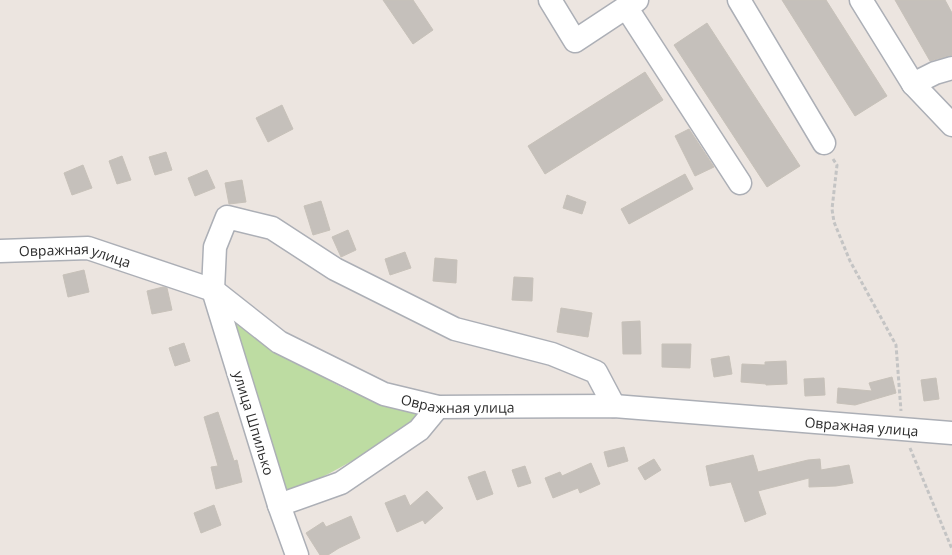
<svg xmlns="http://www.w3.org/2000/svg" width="952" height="555" font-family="'Open Sans',sans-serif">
  <rect width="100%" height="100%" fill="#ece5e0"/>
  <!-- green -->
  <path fill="#bddca2" d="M231 314C277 348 323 383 377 402 391 407 407 409 422 413 377 448 336 473 283 495Z"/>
  <!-- building -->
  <g fill="#c5c0bb" stroke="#c7c1b9">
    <polygon points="383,0 413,0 433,30 413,44"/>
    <polygon points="782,0 826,0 887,96 855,116"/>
    <polygon points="895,0 945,0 952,13 952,55 930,61"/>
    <polygon points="707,23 800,166 767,187 674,45"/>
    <polygon points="645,72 663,100 545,174 528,146"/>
    <polygon points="282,105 293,129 268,142 256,118"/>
    <polygon points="689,129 714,167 695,176 675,136"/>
    <polygon points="166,152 172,170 155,175 149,157"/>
    <polygon points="122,156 131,180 117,184 109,161"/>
    <polygon points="83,165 92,188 72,195 64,173"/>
    <polygon points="207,170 215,188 195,196 188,178"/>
    <polygon points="685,174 693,189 629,224 621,209"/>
    <polygon points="242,180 246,202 229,204 225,183"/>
    <polygon points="567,195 586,202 582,214 563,208"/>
    <polygon points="321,201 330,230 313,235 304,206"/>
    <polygon points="348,230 356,250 341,257 332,237"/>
    <polygon points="405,252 411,268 390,275 385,259"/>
    <polygon points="435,258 457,260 456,283 433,281"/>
    <polygon points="84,270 89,292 68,297 63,275"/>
    <polygon points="514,277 533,278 532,301 512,300"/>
    <polygon points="163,287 167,288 172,310 152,314 147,291"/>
    <polygon points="561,308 592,313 588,337 557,332"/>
    <polygon points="640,321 641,354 623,354 622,322"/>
    <polygon points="184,343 190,361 175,366 169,348"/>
    <polygon points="662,344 691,344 690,368 662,367"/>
    <polygon points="729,356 732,374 714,377 711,359"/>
    <polygon points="786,361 787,384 766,385 766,384 741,382 742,364 765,365 765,362"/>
    <polygon points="892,377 896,393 855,405 837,403 838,388 872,391 869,383"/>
    <polygon points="824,378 825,395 805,396 804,379"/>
    <polygon points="936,378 939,399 924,401 921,380"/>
    <polygon points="218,412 234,461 237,460 242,482 216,489 211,467 218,466 204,417"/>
    <polygon points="624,447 628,461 608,467 604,452"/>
    <polygon points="753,455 758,472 808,460 820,459 821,470 849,465 853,483 836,486 809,487 809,478 758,491 766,514 745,522 731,482 710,486 706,466"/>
    <polygon points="654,459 661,470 645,480 638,468"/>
    <polygon points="591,463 600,484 580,493 578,488 553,498 545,478 560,472 562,476"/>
    <polygon points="525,466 531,483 518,487 512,470"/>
    <polygon points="485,471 493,494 477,500 468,477"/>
    <polygon points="427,491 443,508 425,524 423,520 397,532 385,503 405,495 410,506"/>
    <polygon points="214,505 221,525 201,533 194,513"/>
    <polygon points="351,516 360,538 339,548 328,555 320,555 306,533 323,522 326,527"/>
  </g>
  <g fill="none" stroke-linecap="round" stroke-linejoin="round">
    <defs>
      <g id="minor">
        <polyline points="550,0 575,41 637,0"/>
        <polyline points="739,0 824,143"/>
        <polyline points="861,0 913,84 952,125"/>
        <polyline points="626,7 740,183"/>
        <polyline points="913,84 935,73 952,68"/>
        <path id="s1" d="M0 251 88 248 213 290 279 342 384 394 438 407 614 406 952 433"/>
        <polyline points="279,505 341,483 419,430 438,407"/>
        <polyline points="297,555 279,505 213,290 215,247 227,217 272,228 335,269 455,329 552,354 596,372 614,406"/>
      </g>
    </defs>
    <!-- minor casing -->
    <use href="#minor" stroke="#acafb6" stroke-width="25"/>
    <!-- path -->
    <g stroke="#c4c4c4" stroke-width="3" stroke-dasharray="4 2.5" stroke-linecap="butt">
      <polyline points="833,159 837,165 832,209 834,222 850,261 896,345 901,411"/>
      <polyline points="910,448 952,549"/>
    </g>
    <!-- minor -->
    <use href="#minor" stroke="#fff" stroke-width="22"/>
  </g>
  <g text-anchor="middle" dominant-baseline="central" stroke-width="5" stroke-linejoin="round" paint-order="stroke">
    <!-- street labels -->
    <g font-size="14" fill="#2c2c2c" stroke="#fff">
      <text stroke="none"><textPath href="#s1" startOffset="76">Овражная улица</textPath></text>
      <text stroke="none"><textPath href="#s1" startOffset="496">Овражная улица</textPath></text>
      <text transform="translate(254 423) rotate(73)">улица Шпилько</text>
      <text stroke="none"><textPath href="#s1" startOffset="901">Овражная улица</textPath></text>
    </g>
  </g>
</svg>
